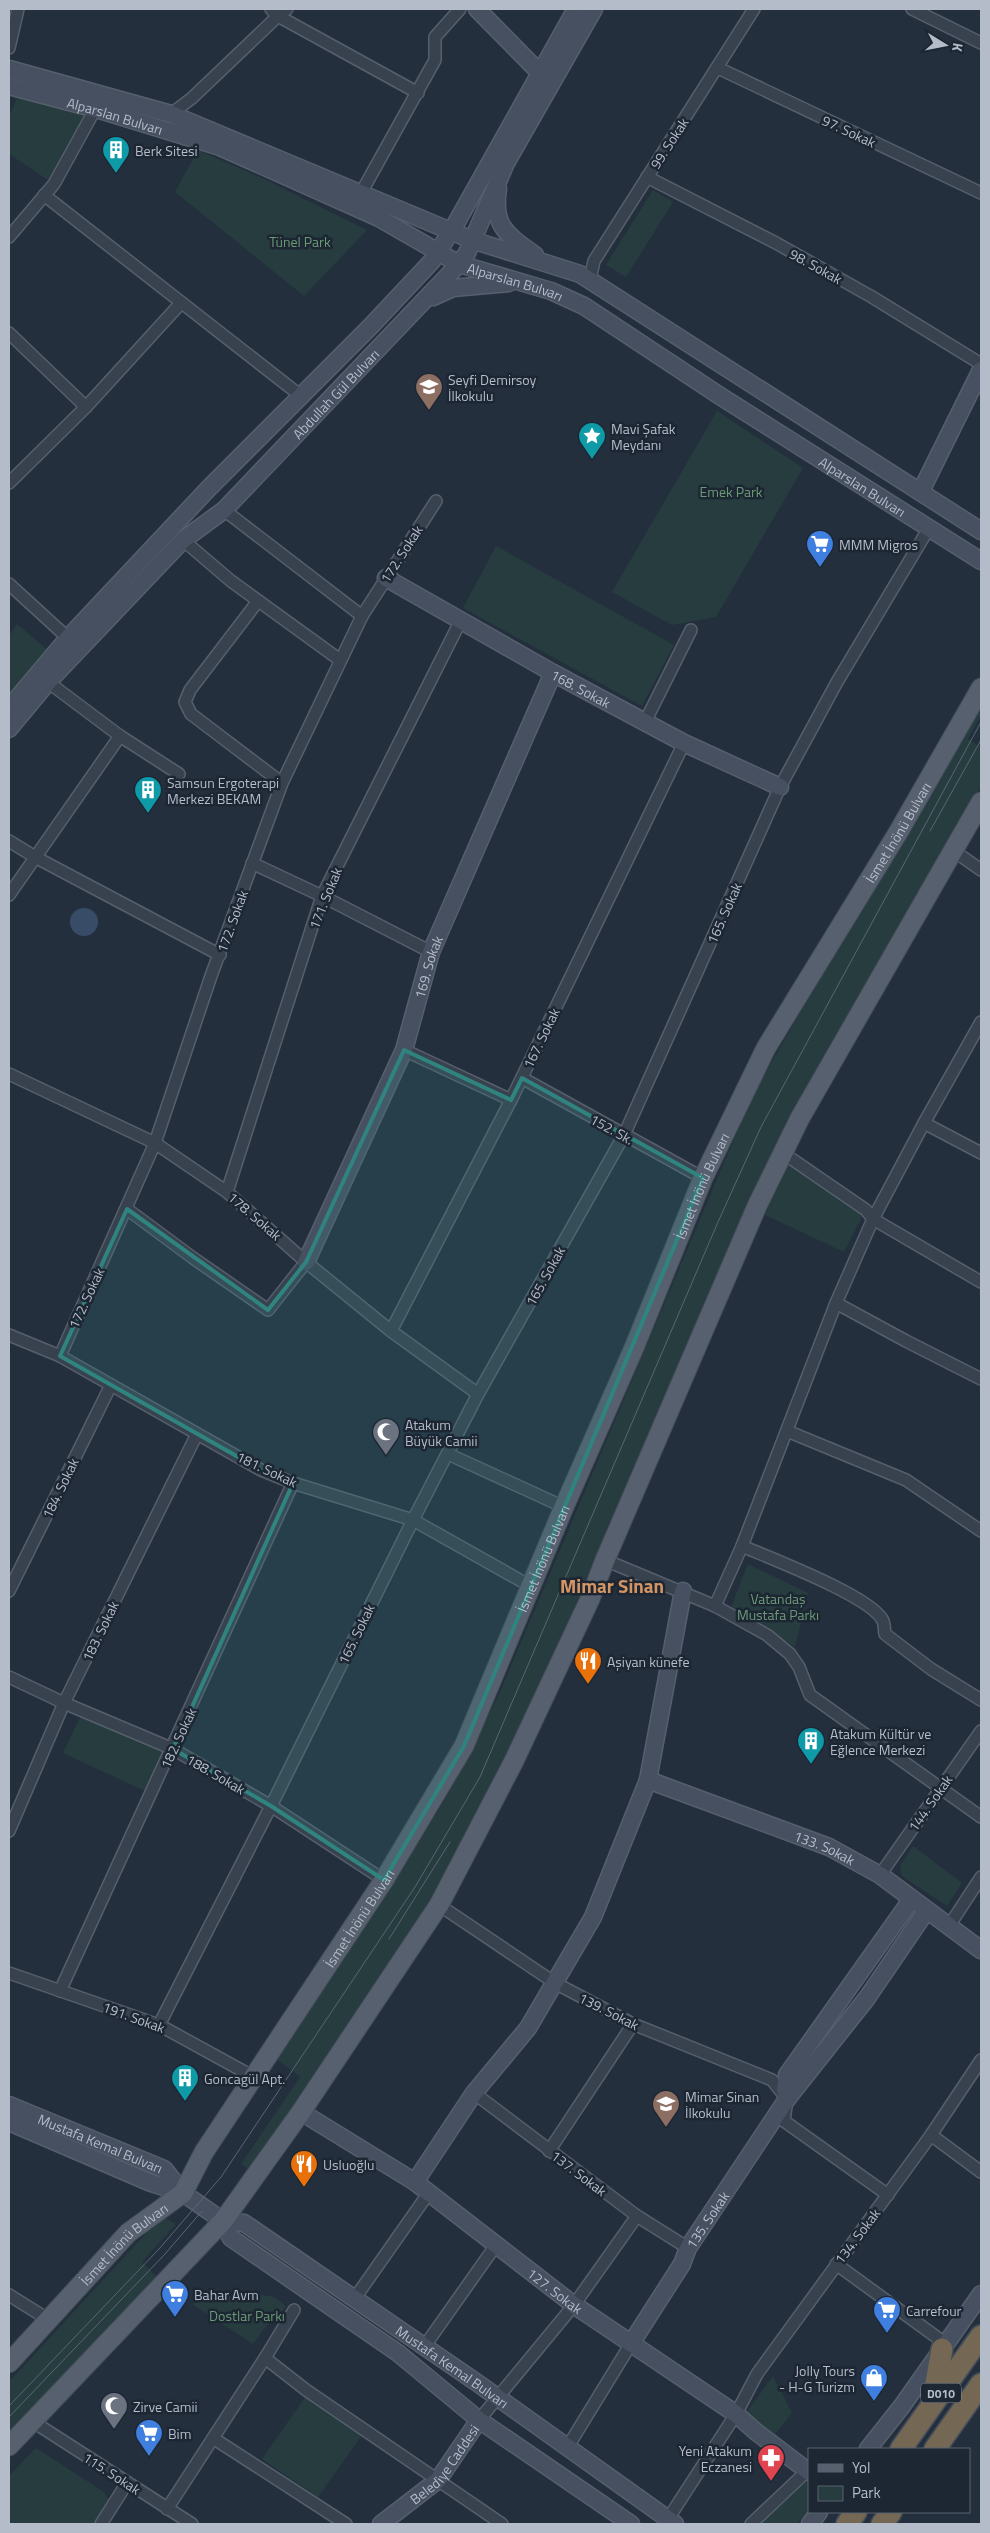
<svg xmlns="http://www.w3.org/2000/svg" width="990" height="2533" font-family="'Titillium Web',sans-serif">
  <rect width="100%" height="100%" fill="#242f3e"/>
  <!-- green -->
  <g fill="#263c3f">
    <polygon points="19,94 90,117 54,184 9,154 9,116"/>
    <polygon points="198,150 264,179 367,230 304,296 175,192"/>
    <polygon points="653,190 673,202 626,277 606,265"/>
    <polygon points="717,411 803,468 716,617 672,625 612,592"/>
    <polygon points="496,546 674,645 642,706 463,608"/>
    <polygon points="17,624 50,652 9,702 9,636"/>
    <polygon points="981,702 981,716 968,739 981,747 981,786 789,1124 598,1560 453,1878 254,2173 241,2164 300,2077 274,2057 440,1808 499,1694 753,1094"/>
    <polygon points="787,1166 792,1166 863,1215 844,1252 765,1215 783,1169"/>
    <polygon points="748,1564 808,1593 795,1647 731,1607"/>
    <polygon points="82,1713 166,1753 147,1792 63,1753"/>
    <polygon points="913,1846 962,1883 947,1906 902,1876 900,1866"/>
    <polygon points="162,2216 176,2224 142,2262 159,2279 9,2438 9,2382"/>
    <polygon points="246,2292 274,2297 286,2306 281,2313 277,2311 253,2344 192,2304 219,2294"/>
    <polygon points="773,2376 792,2413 775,2434 746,2413"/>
    <polygon points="306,2396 362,2435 318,2497 262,2459"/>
    <polygon points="36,2448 104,2492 110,2502 95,2524 9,2524 9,2476"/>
    <polygon points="806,2481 809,2483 809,2510 797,2524 760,2524"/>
  </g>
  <!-- water -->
  <circle fill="#394c67" cx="84" cy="922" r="14"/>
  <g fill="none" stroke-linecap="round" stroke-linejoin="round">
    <defs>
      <g id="street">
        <polyline points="287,9 278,16 418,93"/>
        <polyline points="912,9 981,43"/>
        <polyline points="9,48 18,9"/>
        <polyline points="718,68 981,193"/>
        <polyline points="171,114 192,98 278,16 271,9"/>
        <polyline points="647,177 776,243 872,297 981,364"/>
        <polyline points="361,193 435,60 435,37 460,9"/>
        <polyline points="44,195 301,396"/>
        <polyline points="9,237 54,184 98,104"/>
        <polyline points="590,279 594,261 754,9"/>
        <polyline points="9,333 86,407"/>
        <polyline points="9,483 86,407 181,303"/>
        <polyline points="224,510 362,616"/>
        <polyline points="183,540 231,581 340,660"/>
        <polyline points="9,584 68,638"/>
        <polyline points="258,601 190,690 185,702 191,714 282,783"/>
        <polyline points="48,682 120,736 179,774"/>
        <polyline points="645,722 691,630"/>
        <polyline points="9,841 35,857 220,955"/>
        <polyline points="954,851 981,870"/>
        <polyline points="252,863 322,896 431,952"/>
        <polyline points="9,895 120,736"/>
        <polyline points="404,1050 511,1100"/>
        <polyline points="9,1074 155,1143 227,1192 306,1262 391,1331 478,1394"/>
        <polyline points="522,1078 703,1178"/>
        <polyline points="924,1123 981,1153"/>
        <polyline points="783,1153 866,1210 873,1219 924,1123 981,1022"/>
        <polyline points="227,1192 322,896 461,620"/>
        <polyline points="127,1209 193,1258 268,1310 306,1262"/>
        <polyline points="836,1303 906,1341 981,1379"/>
        <polyline points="391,1331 511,1100 684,743"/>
        <polyline points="9,1335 60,1356 261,1470 293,1483 413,1520 532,1587"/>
        <polyline points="60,1356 155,1143 211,976 282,783 362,616 436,501"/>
        <polyline points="787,1431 906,1480 981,1531"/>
        <polyline points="448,1454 564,1507"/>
        <polyline points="742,1546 836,1303 873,1219 981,1282"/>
        <polyline points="605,1560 715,1606 767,1635 790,1654 799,1667 810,1695 981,1817"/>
        <polyline points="9,1591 111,1385"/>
        <path d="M715 1606 742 1546C772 1559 867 1595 882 1619 885 1623 884 1630 885 1634L931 1669 981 1700"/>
        <polyline points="9,1677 64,1703 173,1749 271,1806 384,1880"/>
        <polyline points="9,1831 64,1703 197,1434"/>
        <polyline points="880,1875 981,1731"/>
        <polyline points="439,1905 555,1983 633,2024 772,2080 787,2099 784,2121 888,2195"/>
        <polyline points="949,1926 981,1877"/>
        <polyline points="9,1973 159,2025 252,2076"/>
        <polyline points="60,1991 293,1483"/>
        <polyline points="159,2025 271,1806 413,1520 478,1394 624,1135 780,787 837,682 929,528"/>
        <polyline points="474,2093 637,2216 688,2248"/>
        <polyline points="931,2135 981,2172"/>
        <polyline points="549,2151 633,2024"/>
        <polyline points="836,2264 946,2344"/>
        <polyline points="9,2295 49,2320"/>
        <polyline points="355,2298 428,2194"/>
        <polyline points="294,2310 265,2358 306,2390 502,2524"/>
        <polyline points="424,2347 496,2245"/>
        <polyline points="479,2420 574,2305 637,2216"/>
        <polyline points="32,2421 192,2524"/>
        <polyline points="213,2438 346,2524"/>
        <polyline points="567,2448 632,2342"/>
        <polyline points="167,2509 265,2358"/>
        <polyline points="668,2519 736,2414 757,2374 931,2135 981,2060"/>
        <polyline points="101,2524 127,2483"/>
        <polyline points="751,2524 807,2471"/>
      </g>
      <g id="secondary">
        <polyline points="477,9 540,73"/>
        <polyline points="9,69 171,114 472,240 580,274 981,531"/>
        <path id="s1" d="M9 86 96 109 220 147 379 218 459 264 551 291 584 306 720 396 981 561"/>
        <path d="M498 189C492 226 507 235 535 255"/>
        <polyline points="433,297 453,288 509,283"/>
        <polyline points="921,491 981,370"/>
        <path id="s2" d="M386 578 553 673 684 743 780 787"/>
        <polyline points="9,708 68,638 209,488 370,327 432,261 455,225 576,9"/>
        <path id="s3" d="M9 729 48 682 183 540 224 510 459 264 467 253 506 163 594 9"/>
        <path id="s4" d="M306 1262 404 1050 431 952 553 673"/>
        <path id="s5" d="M648 1780 829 1847 880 1875 981 1950"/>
        <polyline points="787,2099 785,2090 787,2075 911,1900"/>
        <path id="s6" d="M9 2105 164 2169 183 2193"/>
        <path id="s7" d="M301 2112 415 2182 574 2305 736 2414 755 2431 809 2472"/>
        <polyline points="9,2122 151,2183 183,2193 223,2221 231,2238 398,2353 479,2420 631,2524"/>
        <polyline points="415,2182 474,2093 528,2028 593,1917 648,1780 683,1591"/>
        <path id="s8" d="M223 2221 244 2223 476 2382 675 2524"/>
        <path id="s9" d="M632 2342 682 2264 688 2248 787 2099 867 1998 927 1910"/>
        <polyline points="868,2449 902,2406 981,2294"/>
        <path id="s10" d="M381 2524 438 2480 479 2420"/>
        <polyline points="810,2524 819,2512"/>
      </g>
      <g id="primary">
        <path id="s11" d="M9 2363 128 2233 183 2193 204 2152 384 1880 464 1746 564 1507 634 1348 703 1178 766 1048 899 831 981 688"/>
        <polyline points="9,2446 223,2221 301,2112 439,1905 514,1761 590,1599 605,1560 757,1206 800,1118 981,802"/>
      </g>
      <g id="highway">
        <polyline points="933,2400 942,2349"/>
        <polyline points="901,2449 981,2336"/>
        <polyline points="935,2449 981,2384"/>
        <polyline points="847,2524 856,2512"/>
        <polyline points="882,2524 891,2512"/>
      </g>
    </defs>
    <!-- street casing -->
    <use href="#street" stroke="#565f6c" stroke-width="14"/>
    <!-- secondary casing -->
    <use href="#secondary" stroke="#565f6c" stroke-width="19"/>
    <!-- primary casing -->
    <use href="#primary" stroke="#414a57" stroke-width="21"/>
    <!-- highway casing -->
    <use href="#highway" stroke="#434c59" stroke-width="24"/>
    <!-- street -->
    <use href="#street" stroke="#38414e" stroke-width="11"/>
    <!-- secondary -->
    <use href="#secondary" stroke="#465061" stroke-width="16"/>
    <!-- primary -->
    <use href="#primary" stroke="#56606e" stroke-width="19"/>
    <!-- highway -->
    <use href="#highway" stroke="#746855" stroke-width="21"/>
    <!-- tram -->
    <g stroke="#5a6575" stroke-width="1">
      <polyline points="930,831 981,740"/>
      <polyline points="389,1939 450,1842"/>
      <polyline points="9,2406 159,2249 221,2177 415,1887 480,1777 718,1222 761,1127 981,722"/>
      <polyline points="9,2417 165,2254 202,2211"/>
    </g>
  </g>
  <!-- marked area -->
  <path fill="#308480" fill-opacity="0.2" stroke="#308480" stroke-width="4" stroke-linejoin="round" d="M404 1050 511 1100 522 1078 703 1178 464 1746 384 1880 271 1806 173 1749 293 1483 261 1470 60 1356 127 1209 268 1310 306 1262Z"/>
  <!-- icons -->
  <defs>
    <symbol id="building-pin" viewBox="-11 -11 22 30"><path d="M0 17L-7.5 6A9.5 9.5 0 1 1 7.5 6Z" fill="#0f9aa8" stroke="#1d2633"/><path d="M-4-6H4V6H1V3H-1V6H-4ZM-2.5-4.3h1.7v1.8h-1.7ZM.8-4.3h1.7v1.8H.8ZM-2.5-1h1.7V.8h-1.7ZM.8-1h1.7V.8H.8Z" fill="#fff"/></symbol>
    <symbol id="school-pin" viewBox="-11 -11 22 30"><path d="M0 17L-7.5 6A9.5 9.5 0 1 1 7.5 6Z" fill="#8d6e63" stroke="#1d2633"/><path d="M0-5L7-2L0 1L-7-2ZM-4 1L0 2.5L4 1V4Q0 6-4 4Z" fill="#fff"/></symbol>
    <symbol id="sight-pin" viewBox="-11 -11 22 30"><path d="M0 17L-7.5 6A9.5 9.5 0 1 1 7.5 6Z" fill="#0f9aa8" stroke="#1d2633"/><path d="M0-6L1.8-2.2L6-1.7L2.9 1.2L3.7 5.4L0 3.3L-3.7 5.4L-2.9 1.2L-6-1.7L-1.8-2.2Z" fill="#fff"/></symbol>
    <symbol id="supermarket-pin" viewBox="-11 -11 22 30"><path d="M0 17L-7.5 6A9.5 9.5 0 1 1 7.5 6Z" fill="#3f7fe0" stroke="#1d2633"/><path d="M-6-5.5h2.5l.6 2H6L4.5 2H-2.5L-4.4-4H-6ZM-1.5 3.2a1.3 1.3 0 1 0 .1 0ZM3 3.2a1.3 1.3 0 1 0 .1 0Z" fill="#fff"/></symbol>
    <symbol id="mosque-pin" viewBox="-11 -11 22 30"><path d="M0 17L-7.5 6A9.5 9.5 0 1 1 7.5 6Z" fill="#6b7280" stroke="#1d2633"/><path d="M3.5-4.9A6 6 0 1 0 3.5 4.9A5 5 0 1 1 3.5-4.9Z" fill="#fff"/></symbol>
    <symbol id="restaurant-pin" viewBox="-11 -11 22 30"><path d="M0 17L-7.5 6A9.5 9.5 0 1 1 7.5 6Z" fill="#e8710a" stroke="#1d2633"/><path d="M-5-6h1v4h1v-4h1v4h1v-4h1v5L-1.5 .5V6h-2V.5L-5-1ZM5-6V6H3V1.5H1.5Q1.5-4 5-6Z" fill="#fff"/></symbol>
    <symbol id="shop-pin" viewBox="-11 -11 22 30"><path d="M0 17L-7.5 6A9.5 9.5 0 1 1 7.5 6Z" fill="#3f7fe0" stroke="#1d2633"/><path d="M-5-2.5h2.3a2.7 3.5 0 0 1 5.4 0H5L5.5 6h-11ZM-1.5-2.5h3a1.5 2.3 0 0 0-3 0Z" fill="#fff"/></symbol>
    <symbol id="pharmacy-pin" viewBox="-11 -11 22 30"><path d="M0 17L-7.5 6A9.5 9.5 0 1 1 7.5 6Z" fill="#e0444e" stroke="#1d2633"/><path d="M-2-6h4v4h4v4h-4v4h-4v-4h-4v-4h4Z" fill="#fff"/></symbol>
  </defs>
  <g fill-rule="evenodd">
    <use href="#building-pin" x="100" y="134" width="32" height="43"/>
    <use href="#school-pin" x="413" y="371" width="32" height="43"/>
    <use href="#sight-pin" x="576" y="420" width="32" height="43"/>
    <use href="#supermarket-pin" x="804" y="528" width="32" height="43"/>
    <use href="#building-pin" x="132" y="774" width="32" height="43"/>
    <use href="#mosque-pin" x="370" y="1416" width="32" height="43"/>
    <use href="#restaurant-pin" x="572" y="1645" width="32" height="43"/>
    <use href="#building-pin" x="795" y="1725" width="32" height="43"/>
    <use href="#building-pin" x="169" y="2062" width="32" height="43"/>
    <use href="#school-pin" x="650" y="2088" width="32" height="43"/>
    <use href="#restaurant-pin" x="288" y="2148" width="32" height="43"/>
    <use href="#supermarket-pin" x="159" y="2278" width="32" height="43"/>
    <use href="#supermarket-pin" x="871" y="2294" width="32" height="43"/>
    <use href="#shop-pin" x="858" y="2362" width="32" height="43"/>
    <use href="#mosque-pin" x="98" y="2390" width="32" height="43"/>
    <use href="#supermarket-pin" x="133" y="2417" width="32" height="43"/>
    <use href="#pharmacy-pin" x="755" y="2442" width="32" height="43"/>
  </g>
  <g text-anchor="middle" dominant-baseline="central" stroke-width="5" stroke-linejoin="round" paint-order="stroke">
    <!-- shield labels -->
    <rect fill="#1d2633" stroke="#878f9c" stroke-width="1" x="921" y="2383.5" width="40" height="19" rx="4"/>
    <g font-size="12" font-weight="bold" fill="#b4bcc9">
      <text x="941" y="2393">D010</text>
    </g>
    <!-- street labels -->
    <g font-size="14" fill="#b4bcc9" stroke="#1d2633">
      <text stroke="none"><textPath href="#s1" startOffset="110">Alparslan Bulvarı</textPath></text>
      <text transform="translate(849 131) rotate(25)">97. Sokak</text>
      <text transform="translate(669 143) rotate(-57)">99. Sokak</text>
      <text transform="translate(816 266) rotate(29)">98. Sokak</text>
      <text stroke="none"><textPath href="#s1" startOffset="545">Alparslan Bulvarı</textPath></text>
      <text stroke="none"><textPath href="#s3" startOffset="469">Abdullah Gül Bulvarı</textPath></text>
      <text stroke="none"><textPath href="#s1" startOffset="950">Alparslan Bulvarı</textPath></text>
      <text transform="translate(401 554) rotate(-57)">172. Sokak</text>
      <text stroke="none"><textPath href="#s2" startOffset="224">168. Sokak</textPath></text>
      <text stroke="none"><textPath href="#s11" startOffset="1786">İsmet İnönü Bulvarı</textPath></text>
      <text transform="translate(325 898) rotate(-68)">171. Sokak</text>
      <text transform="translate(724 913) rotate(-66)">165. Sokak</text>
      <text transform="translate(232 921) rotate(-70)">172. Sokak</text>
      <text stroke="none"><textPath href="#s4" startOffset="320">169. Sokak</textPath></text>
      <text transform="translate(541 1038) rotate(-64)">167. Sokak</text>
      <text transform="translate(612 1129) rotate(29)">152. Sk.</text>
      <text stroke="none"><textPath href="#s11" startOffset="1381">İsmet İnönü Bulvarı</textPath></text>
      <text transform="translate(255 1216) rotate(41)">178. Sokak</text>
      <text transform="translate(545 1276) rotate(-61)">165. Sokak</text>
      <text transform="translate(86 1298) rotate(-65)">172. Sokak</text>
      <text transform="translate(267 1469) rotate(25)">181. Sokak</text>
      <text transform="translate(60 1488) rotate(-64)">184. Sokak</text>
      <text stroke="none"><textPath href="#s11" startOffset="976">İsmet İnönü Bulvarı</textPath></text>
      <text transform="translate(100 1631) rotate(-64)">183. Sokak</text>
      <text transform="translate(356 1634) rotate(-64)">165. Sokak</text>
      <text transform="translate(178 1738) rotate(-65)">182. Sokak</text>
      <text transform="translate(216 1774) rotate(30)">188. Sokak</text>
      <text transform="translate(930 1803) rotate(-55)">144. Sokak</text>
      <text stroke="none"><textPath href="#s5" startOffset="189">133. Sokak</textPath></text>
      <text stroke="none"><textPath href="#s11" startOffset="571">İsmet İnönü Bulvarı</textPath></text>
      <text transform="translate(609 2011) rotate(27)">139. Sokak</text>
      <text transform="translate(134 2017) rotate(20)">191. Sokak</text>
      <text stroke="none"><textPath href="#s6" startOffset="99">Mustafa Kemal Bulvarı</textPath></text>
      <text transform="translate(579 2173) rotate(37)">137. Sokak</text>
      <text stroke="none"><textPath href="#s9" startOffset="144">135. Sokak</textPath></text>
      <text transform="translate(857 2236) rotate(-53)">134. Sokak</text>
      <text stroke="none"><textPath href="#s11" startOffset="166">İsmet İnönü Bulvarı</textPath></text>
      <text stroke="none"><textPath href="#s7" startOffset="311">127. Sokak</textPath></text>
      <text stroke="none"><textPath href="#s8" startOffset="274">Mustafa Kemal Bulvarı</textPath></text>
      <text stroke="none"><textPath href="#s10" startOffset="88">Belediye Caddesi</textPath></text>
      <text transform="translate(112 2473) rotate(33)">115. Sokak</text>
    </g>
    <!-- poi labels -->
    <g font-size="14" fill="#b4bcc9" stroke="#1d2633" text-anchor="start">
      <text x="135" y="150">Berk Sitesi</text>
      <text x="448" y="379">Seyfi Demirsoy<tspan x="448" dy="16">İlkokulu</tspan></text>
      <text x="611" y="428">Mavi Şafak<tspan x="611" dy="16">Meydanı</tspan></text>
      <text x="839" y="544">MMM Migros</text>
      <text x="167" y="782">Samsun Ergoterapi<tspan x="167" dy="16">Merkezi BEKAM</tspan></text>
      <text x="405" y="1424">Atakum<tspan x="405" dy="16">Büyük Camii</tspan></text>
      <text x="607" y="1661">Aşiyan künefe</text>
      <text x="830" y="1733">Atakum Kültür ve<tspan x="830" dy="16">Eğlence Merkezi</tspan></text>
      <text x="204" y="2078">Goncagül Apt.</text>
      <text x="685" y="2096">Mimar Sinan<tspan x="685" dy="16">İlkokulu</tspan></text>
      <text x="323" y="2164">Usluoğlu</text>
      <text x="194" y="2294">Bahar Avm</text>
      <text x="906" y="2310">Carrefour</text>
      <text x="855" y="2370" text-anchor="end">Jolly Tours<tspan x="855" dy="16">- H-G Turizm</tspan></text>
      <text x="133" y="2406">Zirve Camii</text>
      <text x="168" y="2433">Bim</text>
      <text x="752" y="2450" text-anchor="end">Yeni Atakum<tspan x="752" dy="16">Eczanesi</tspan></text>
    </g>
    <!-- park labels -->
    <g font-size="14" fill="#6b9a76" stroke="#1d2633">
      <text x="300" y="241">Tünel Park</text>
      <text x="731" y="491">Emek Park</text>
      <text x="778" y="1598">Vatandaş<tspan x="778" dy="16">Mustafa Parkı</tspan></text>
      <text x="247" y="2315">Dostlar Parkı</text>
    </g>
    <!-- district labels -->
    <g font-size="19" font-weight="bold" fill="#d59563" stroke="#1d2633">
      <text x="612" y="1585">Mimar Sinan</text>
    </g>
  </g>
  <!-- border -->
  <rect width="990" height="2533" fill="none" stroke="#b4bcc9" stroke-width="20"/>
  <!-- legend -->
  <rect x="808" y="2448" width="162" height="65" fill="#1d2633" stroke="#59626f"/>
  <rect x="818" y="2464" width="25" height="8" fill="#56606e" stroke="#59626f"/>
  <text x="852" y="2473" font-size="15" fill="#b4bcc9">Yol</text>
  <rect x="818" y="2486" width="25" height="15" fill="#263c3f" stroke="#59626f"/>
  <text x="852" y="2498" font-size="15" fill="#b4bcc9">Park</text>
  <!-- north arrow -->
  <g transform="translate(945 45) rotate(100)" stroke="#1d2633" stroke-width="4" paint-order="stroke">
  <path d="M0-4L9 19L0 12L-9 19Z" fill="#b4bcc9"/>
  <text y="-8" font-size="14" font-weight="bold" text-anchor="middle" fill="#b4bcc9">K</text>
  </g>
</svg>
